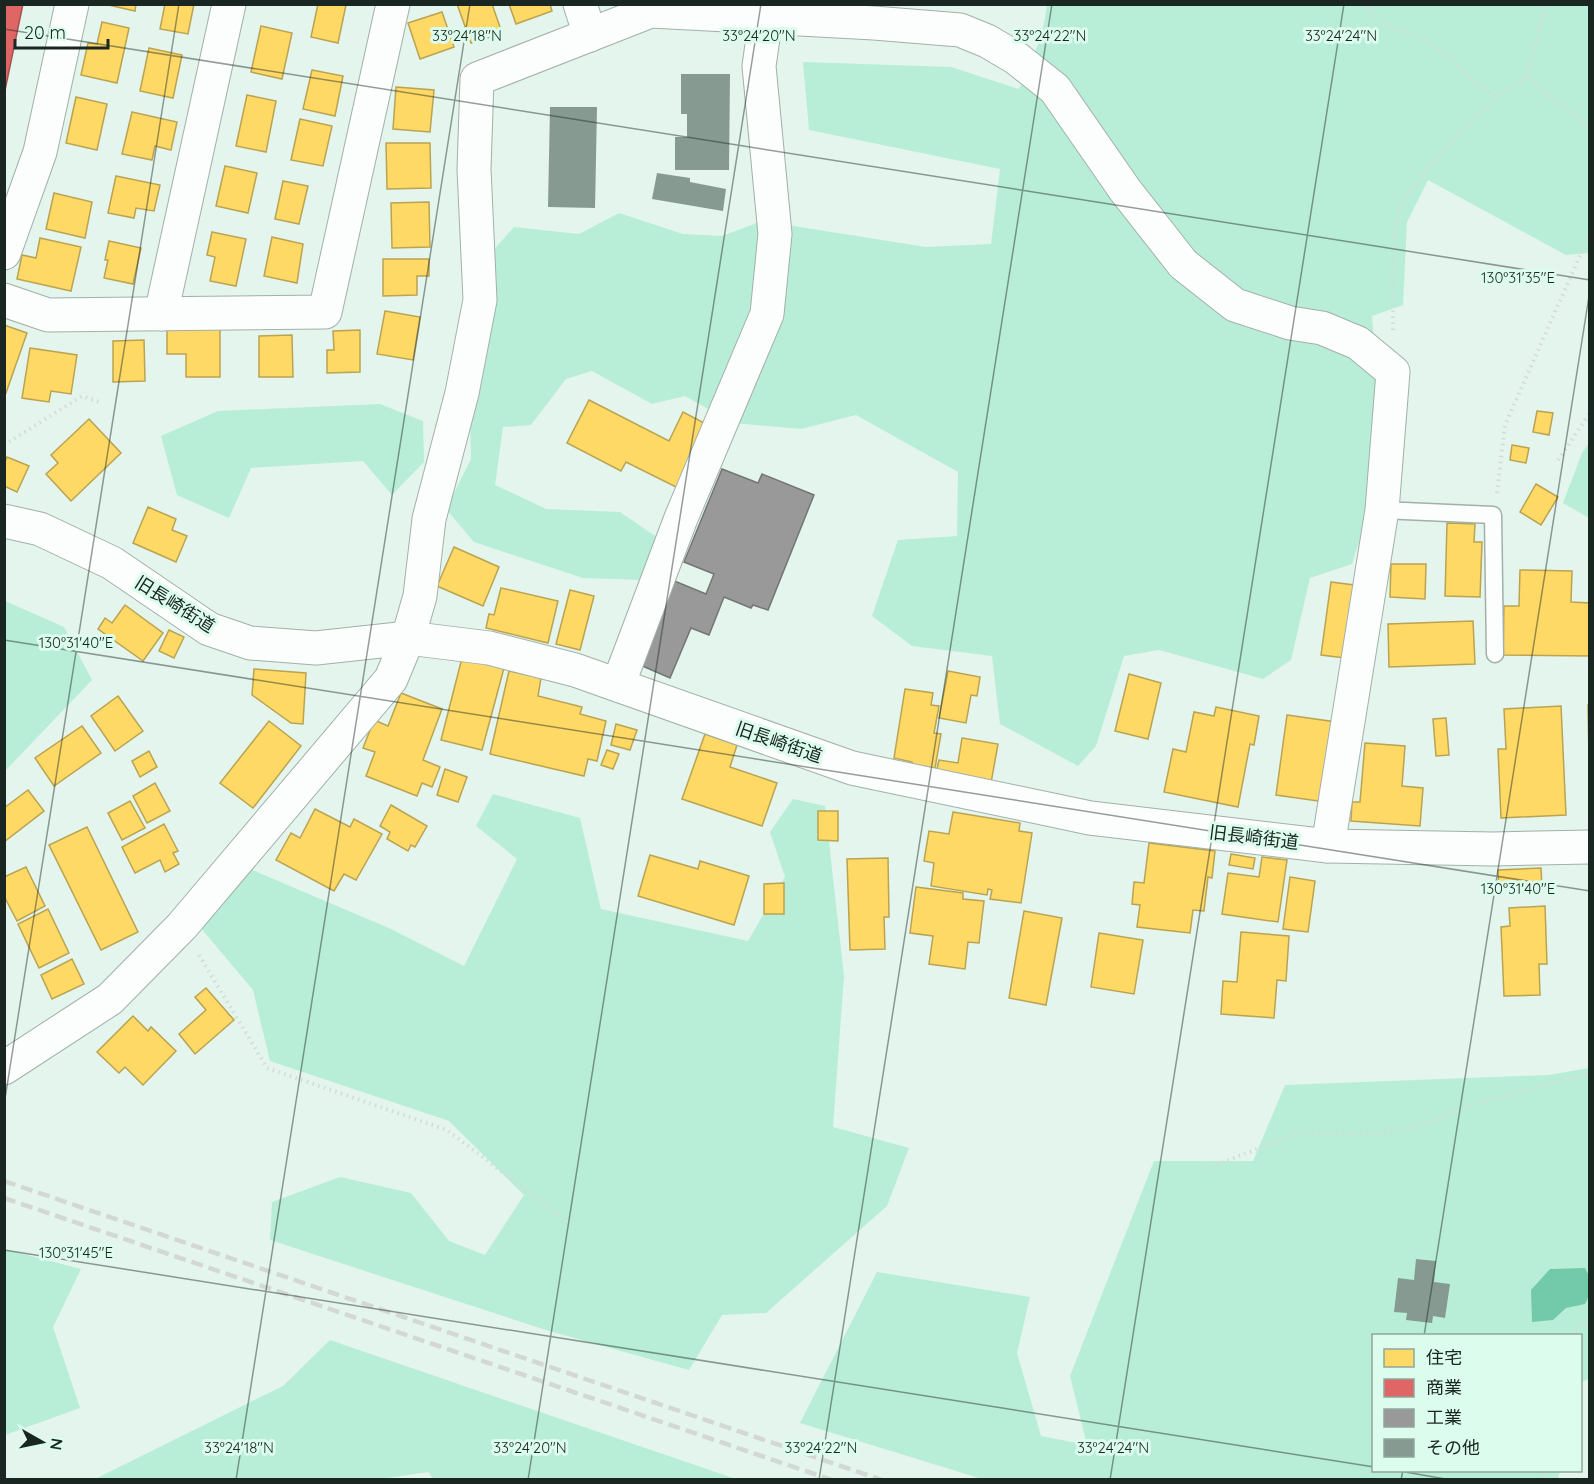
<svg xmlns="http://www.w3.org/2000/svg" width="1594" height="1484" font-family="Quicksand,'Noto Sans JP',sans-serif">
  <rect width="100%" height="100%" fill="#e3f5ec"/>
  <!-- green -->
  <g fill="#b8eed7">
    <polygon points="1047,5 1589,5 1589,253 1566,255 1428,180 1407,222 1403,305 1372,316 1379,403 1370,506 1352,564 1310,578 1291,660 1263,679 1159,650 1124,656 1096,746 1078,766 1000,724 992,656 912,646 872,616 898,540 957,536 958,472 856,415 801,429 733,423 685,396 652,404 592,371 566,379 531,425 503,427 495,485 546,509 620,512 658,538 644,580 583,578 474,542 446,509 471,459 470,407 491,253 514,227 579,234 619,213 683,234 722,236 762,221 926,247 991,244 1000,169 809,130 803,62 951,67 1019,89 1042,35"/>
    <polygon points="380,404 423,421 424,462 392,495 363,461 251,468 229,518 177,495 161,436 218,411"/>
    <polygon points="1589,443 1589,518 1563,503 1582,453"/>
    <polygon points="5,601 64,627 92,680 5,771"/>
    <polygon points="493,794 580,818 601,909 748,941 785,877 770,832 793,799 825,806 844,976 833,1127 909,1148 887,1206 766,1313 722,1315 689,1370 549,1331 270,1240 272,1202 340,1177 411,1193 449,1241 485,1255 524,1195 449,1121 270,1061 253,990 200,927 250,869 391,929 464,966 517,859 476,826"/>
    <polygon points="1589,1068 1589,1379 1581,1382 1580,1336 1374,1336 1374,1470 1560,1471 1558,1479 982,1479 800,1423 877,1272 1030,1297 1017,1353 1041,1436 1087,1445 1070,1376 1154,1161 1253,1161 1285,1085 1549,1075"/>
    <polygon points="4,1249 81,1269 53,1327 80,1408 5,1435"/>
    <polygon points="330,1340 736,1479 433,1480 429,1472 373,1480 95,1479 283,1386"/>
  </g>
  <!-- water -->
  <path fill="#72caaa" d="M1585 1268C1592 1279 1591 1294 1585 1304L1566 1308 1553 1320 1532 1322 1531 1290 1550 1269Z"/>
  <!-- homes -->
  <g fill="#ffd966" stroke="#baa351" stroke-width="1.5">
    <polygon points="104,4 136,4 135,11"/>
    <polygon points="165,4 194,4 188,34 160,29"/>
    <polygon points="318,4 346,5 338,43 311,37"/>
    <polygon points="457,4 492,4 502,33 471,43"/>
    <polygon points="509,4 550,4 552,11 516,24"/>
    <polygon points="442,12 454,47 420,59 408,23"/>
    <polygon points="102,22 129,28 117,83 81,75 88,43 97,44"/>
    <polygon points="261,26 292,33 282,79 251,72"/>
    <polygon points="149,48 182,55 173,98 140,91"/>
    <polygon points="312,70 343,76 335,116 303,109"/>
    <polygon points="396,87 434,90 430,132 393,129"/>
    <polygon points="247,95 276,101 266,152 236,146"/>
    <polygon points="76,97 107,104 97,150 66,143"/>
    <polygon points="132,112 177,122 171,150 155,146 152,160 122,154"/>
    <polygon points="300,119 332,126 323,166 291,160"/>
    <polygon points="386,143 430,143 431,188 387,189"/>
    <polygon points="225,166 257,173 248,213 216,206"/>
    <polygon points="116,176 160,185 154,211 136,208 134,218 108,213"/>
    <polygon points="283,181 308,186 299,224 275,219"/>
    <polygon points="54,193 92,202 85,238 46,229"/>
    <polygon points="429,202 430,247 392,248 391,203"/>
    <polygon points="212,232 246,239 236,286 210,281 215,257 207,255"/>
    <polygon points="272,237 303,244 297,283 264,276"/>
    <polygon points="40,238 81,247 71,291 17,279 22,255 36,258"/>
    <polygon points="109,241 141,248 133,284 104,278 108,260 105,260"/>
    <polygon points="383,259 429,259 429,276 417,276 417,295 383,296"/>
    <polygon points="385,311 420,317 413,360 377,354"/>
    <polygon points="4,325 27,333 6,393 4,392"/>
    <polygon points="167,328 220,328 220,377 186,377 186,354 167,354"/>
    <polygon points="360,330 360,372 327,373 327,350 334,350 333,331"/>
    <polygon points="292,335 293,377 259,377 259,336"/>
    <polygon points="144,340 145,381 113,382 113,341"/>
    <polygon points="30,348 77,355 71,394 51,391 49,402 22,398"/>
    <polygon points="589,400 669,441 683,412 712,427 680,489 626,462 621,471 567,443"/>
    <polygon points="1537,411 1553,413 1549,435 1533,432"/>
    <polygon points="89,419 121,453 71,501 46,474 58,463 51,455"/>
    <polygon points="1512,445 1529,448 1526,463 1510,460"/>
    <polygon points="7,457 29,466 17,492 4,486 4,464"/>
    <polygon points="1536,484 1558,497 1541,525 1520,512"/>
    <polygon points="148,507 176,519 172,530 187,536 176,562 133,543"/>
    <polygon points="1447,523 1475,524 1474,542 1482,542 1480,597 1445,596"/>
    <polygon points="454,547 499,567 483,606 437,586"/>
    <polygon points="1391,564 1426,564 1425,599 1390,597"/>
    <polygon points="1520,570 1572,571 1571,602 1590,603 1590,656 1503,655 1504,606 1519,606"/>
    <polygon points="1331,582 1354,585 1345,658 1321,655"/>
    <polygon points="501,588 558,601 548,643 486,628 489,614 494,615"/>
    <polygon points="570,590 594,596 580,650 556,644"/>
    <polygon points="125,605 163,633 143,661 98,629 105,618 112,623"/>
    <polygon points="1473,621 1475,664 1389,667 1388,624"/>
    <polygon points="169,630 184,637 174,658 159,651"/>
    <polygon points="462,658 504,668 482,750 441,740"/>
    <polygon points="254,669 306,673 303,724 291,723 252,695"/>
    <polygon points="509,671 541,678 538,696 582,707 580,714 606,721 597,761 588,759 584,776 490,754"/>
    <polygon points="948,671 980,677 977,696 971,695 966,723 939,718"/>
    <polygon points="1129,674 1161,683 1148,739 1115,731"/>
    <polygon points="905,689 933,693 931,705 939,706 934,733 941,734 935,768 912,765 912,762 894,758"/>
    <polygon points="401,693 442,709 423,760 440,767 432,787 422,783 417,796 366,776 375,752 363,748 374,720 388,726"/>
    <polygon points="118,696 143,731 115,751 91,716"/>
    <polygon points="1588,705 1590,705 1590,758 1589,758"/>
    <polygon points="1561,706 1566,815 1501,818 1498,749 1506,749 1504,709"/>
    <polygon points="1216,707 1259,716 1254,745 1250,744 1238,807 1164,792 1173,749 1186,752 1194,712 1214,716"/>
    <polygon points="1287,715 1336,722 1325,802 1276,795"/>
    <polygon points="1446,718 1449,755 1436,756 1433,719"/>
    <polygon points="269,721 301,746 253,808 220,783"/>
    <polygon points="616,724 637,730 630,750 611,745"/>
    <polygon points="82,726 101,753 54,786 35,758"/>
    <polygon points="705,734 737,745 730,767 777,783 762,826 682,799"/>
    <polygon points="962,738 998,744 991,783 936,773 939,760 958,763"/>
    <polygon points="1365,743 1405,746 1402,786 1423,788 1420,826 1351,821 1352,802 1360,802"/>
    <polygon points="607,750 619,754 613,769 601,765"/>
    <polygon points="149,751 157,767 140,777 132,761"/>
    <polygon points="445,769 467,777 458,802 437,795"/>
    <polygon points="155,783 170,811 147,823 133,796"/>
    <polygon points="28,790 44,811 4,842 4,808"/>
    <polygon points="130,801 145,828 122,840 108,813"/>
    <polygon points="391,805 427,826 415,847 411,845 408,851 387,839 390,832 380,826"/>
    <polygon points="315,809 350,827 354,819 382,834 356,880 344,874 334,891 276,860 291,833 300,838"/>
    <polygon points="818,811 838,811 838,841 818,840"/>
    <polygon points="953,812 1020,823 1019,831 1032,833 1021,903 990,899 992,890 988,889 987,895 931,886 934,863 924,861 929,831 949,834"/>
    <polygon points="164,824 178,851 173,853 179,864 165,872 160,860 135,873 122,847"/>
    <polygon points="87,827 138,932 101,950 49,845"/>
    <polygon points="1149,843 1215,851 1212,878 1208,877 1204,911 1193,910 1190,933 1137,927 1140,905 1132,904 1134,882 1144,883"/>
    <polygon points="1231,854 1255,858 1253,869 1229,865"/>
    <polygon points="650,855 698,869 700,861 749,876 734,925 638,896"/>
    <polygon points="1262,857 1287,860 1278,922 1222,914 1228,873 1259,877"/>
    <polygon points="888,858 889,917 884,917 885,949 850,950 847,859"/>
    <polygon points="26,867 45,906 17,921 4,896 4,877"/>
    <polygon points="1541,868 1542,888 1499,890 1498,870"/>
    <polygon points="1290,877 1315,881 1308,932 1283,929"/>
    <polygon points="784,883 784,914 764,914 764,884"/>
    <polygon points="916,887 963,893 963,899 984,901 979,943 968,942 965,969 929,964 933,936 910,933"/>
    <polygon points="1545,906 1547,964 1539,964 1540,995 1504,996 1501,927 1510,926 1509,908"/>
    <polygon points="48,909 69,953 39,968 18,924"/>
    <polygon points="1024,911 1062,918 1046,1005 1009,998"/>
    <polygon points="1241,932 1289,936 1286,981 1277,980 1274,1018 1221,1014 1223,981 1237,982"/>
    <polygon points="1099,933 1143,940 1134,994 1091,987"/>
    <polygon points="72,959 84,984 52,999 41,975"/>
    <polygon points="206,988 234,1020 195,1054 179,1034 206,1010 195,997"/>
    <polygon points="133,1016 148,1031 151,1027 176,1051 143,1085 125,1067 119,1073 97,1052"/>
  </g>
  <!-- shops -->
  <polygon fill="#e06666" stroke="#a55351" stroke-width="1.5" points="4,4 23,4 4,95"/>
  <!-- industry -->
  <polygon fill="#999" stroke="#737675" stroke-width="1.5" points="722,469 758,483 762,474 814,495 768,610 753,605 751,608 724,597 709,635 691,628 670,678 638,664 672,580 706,594 714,574 684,562"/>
  <!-- building -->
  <g fill="#869a92">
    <polygon points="681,74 730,74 729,170 675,170 675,137 687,137 687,114 681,114"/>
    <polygon points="550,107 597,107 595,208 548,207"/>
    <polygon points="657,173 690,178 690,182 726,189 723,211 652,199"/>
    <polygon points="1416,1259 1436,1261 1434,1282 1450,1284 1445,1318 1433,1316 1432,1323 1406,1320 1407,1313 1394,1312 1398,1278 1414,1280"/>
  </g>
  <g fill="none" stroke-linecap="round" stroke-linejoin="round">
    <defs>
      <polyline id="service" points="1382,510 1493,515 1495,654"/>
      <g id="minor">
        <polyline points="580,4 590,35"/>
        <polyline points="4,253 40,152 72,4"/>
        <polyline points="4,300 48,315 325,312 393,4"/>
        <polyline points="161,314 229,4"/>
        <polyline points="4,521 40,529 112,563 209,629 250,643 316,648 408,638 489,648 575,670 852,768 1090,818 1328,846 1493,849 1590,847"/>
        <polyline points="618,685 681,518 767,314 775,234 759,66 766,17"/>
        <polyline points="4,1068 110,999 182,926 391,679 408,638 420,596 429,519 462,393 480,300 474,169 477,79 651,11 874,23 960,30 987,41 1016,58 1055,89 1125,190 1183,264 1235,305 1290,323 1322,328 1358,343 1393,372 1382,510 1328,846"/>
      </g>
    </defs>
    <!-- service casing -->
    <use href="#service" stroke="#a2b0a9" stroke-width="19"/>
    <!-- minor casing -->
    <use href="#minor" stroke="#a2b0a9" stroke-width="35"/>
    <!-- path -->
    <g stroke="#d5dbd8" stroke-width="4" stroke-dasharray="1.5 4.5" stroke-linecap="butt">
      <polyline points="1362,4 1386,25 1412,34 1443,51 1474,82 1496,97"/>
      <polyline points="1527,77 1590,128"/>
      <polyline points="1393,330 1393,240 1401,203 1441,152 1496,97 1527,77 1546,4"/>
      <polyline points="4,445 82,396 102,403"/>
      <polyline points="1558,460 1590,413"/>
      <polyline points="1497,493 1505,425 1590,233"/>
      <polyline points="199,955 267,1068 447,1130 567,1221"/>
      <polyline points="1205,1169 1299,1133 1379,1134 1429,1123 1467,1106 1590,1073"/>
      <polyline points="1574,1336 1575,1330 1590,1319"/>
      <polyline points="1416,1480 1416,1470"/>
      <polyline points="1539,1480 1547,1470"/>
    </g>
    <!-- service -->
    <use href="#service" stroke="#fbfefc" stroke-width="16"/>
    <!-- minor -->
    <use href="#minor" stroke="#fbfefc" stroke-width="33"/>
    <!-- rail -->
    <g stroke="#d3d8d6" stroke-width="4.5" stroke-dasharray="12 6" stroke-linecap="butt">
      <polyline points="4,1181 882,1480"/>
      <polyline points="4,1198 832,1480"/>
    </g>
  </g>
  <!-- ticks -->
  <path fill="none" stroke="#1a2621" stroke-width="1.5" stroke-opacity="0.45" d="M4 29 1590 280M4 640 1590 891M4 1105 179 4M4 1250 1374 1467M1424 1336 1590 290M1394 1470 1451 1480M236 1480 470 4M528 1480 761 4M819 1480 1052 4M1110 1480 1344 4M1401 1480 1403 1470"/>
  <g text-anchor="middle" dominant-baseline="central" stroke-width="6" stroke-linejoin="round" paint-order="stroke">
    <!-- street labels -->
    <g font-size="18" fill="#1a2621" stroke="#dcfced">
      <text transform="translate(175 604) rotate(32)">旧長崎街道</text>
      <text transform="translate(779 742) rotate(19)">旧長崎街道</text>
      <text transform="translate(1254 837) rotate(7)">旧長崎街道</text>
    </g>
  </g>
  <g font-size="15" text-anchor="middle" fill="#1a2621" stroke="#dcfced" stroke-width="6" stroke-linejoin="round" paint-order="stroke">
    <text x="467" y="41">33°24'18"N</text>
    <text x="759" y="41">33°24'20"N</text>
    <text x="1050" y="41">33°24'22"N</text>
    <text x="1341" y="41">33°24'24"N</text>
    <text x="1518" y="283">130°31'35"E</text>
    <text x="76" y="648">130°31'40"E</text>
    <text x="1518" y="894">130°31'40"E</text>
    <text x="76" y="1258">130°31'45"E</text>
    <text x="239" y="1453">33°24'18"N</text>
    <text x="530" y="1453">33°24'20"N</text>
    <text x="821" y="1453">33°24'22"N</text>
    <text x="1113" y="1453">33°24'24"N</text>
  </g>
  <!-- border -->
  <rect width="1594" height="1484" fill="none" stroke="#1a2621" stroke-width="12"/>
  <!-- legend -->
  <rect x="1372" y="1334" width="210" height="138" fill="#dcfced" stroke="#8ea69b" stroke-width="1.5"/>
  <rect x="1384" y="1349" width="30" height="18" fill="#ffd966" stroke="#8ea69b" stroke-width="1.5"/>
  <text x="1426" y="1364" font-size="18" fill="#1a2621">住宅</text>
  <rect x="1384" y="1379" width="30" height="18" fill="#e06666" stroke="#8ea69b" stroke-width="1.5"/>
  <text x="1426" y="1394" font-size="18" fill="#1a2621">商業</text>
  <rect x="1384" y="1409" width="30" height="18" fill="#999999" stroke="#8ea69b" stroke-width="1.5"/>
  <text x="1426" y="1424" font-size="18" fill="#1a2621">工業</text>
  <rect x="1384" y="1439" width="30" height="18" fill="#869a92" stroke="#8ea69b" stroke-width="1.5"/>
  <text x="1426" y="1454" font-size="18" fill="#1a2621">その他</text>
  <!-- north arrow -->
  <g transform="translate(42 1442) rotate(99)" stroke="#dcfced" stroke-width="4.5" paint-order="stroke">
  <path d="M0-4.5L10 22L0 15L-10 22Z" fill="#1a2621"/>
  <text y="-9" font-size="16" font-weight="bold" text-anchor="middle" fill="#1a2621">N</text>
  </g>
  <!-- scale -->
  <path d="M15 39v9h93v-9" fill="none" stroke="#1a2621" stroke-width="3"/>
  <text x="24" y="39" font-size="18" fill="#1a2621" stroke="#dcfced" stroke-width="4.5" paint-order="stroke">20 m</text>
</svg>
